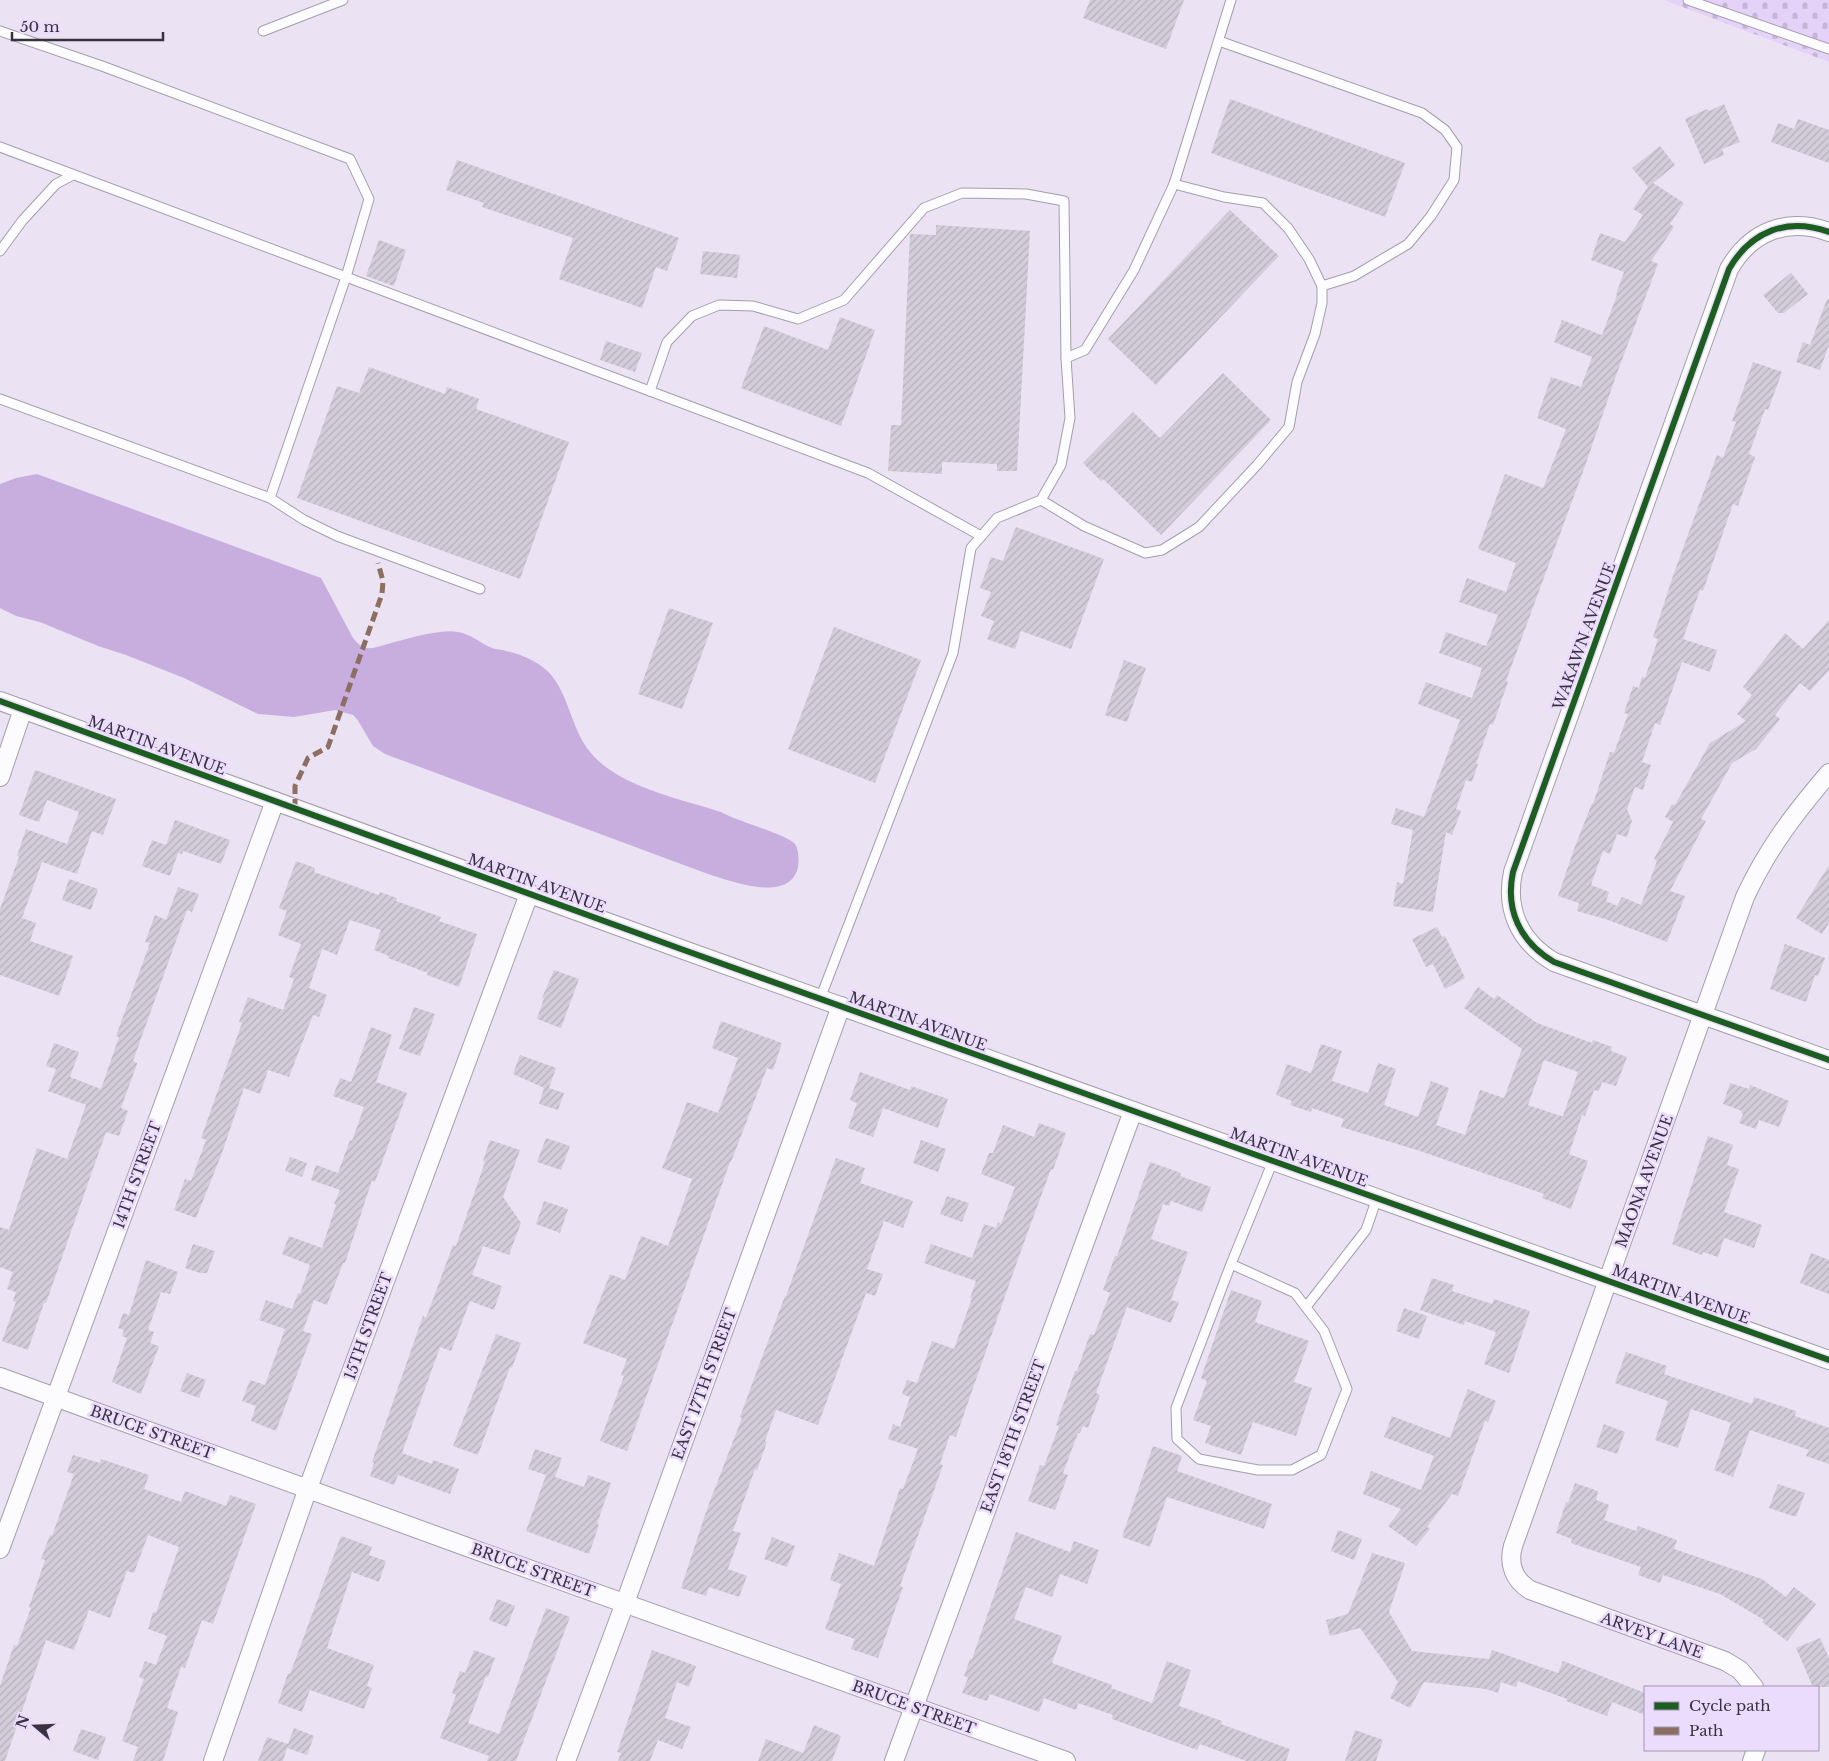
<svg xmlns="http://www.w3.org/2000/svg" width="1829" height="1761" font-family="'Libre Baskerville',serif">
  <defs>
    <pattern id="cemetery-stones" width="16" height="16" patternUnits="userSpaceOnUse" patternTransform="scale(1.25)"><rect width="16" height="16" fill="#e5d2f8"/><path d="M2 7V4a2 2 0 0 1 4 0v3zM10 15v-3a2 2 0 0 1 4 0v3z" fill="#c5b5d6"/></pattern>
    <pattern id="building-hatch" width="6" height="6" patternUnits="userSpaceOnUse" patternTransform="scale(1.25)"><rect width="6" height="6" fill="#d3ccda"/><path d="M-1 1l2-2M0 6l6-6M5 7l2-2" fill="none" stroke="#b6b0bc"/></pattern>
  </defs>
  <rect width="100%" height="100%" fill="#ebe3f4"/>
  <!-- cemetery -->
  <polygon fill="url(#cemetery-stones)" points="1664,0 1829,0 1829,62 1669,2"/>
  <!-- water -->
  <path fill="#c7aedf" d="M37 474 321 578 353 638C359 645 363 649 373 648 394 643 438 628 458 632 471 634 480 643 492 648 496 650 502 649 506 651 522 654 542 663 552 676 570 699 572 731 591 753 619 787 681 799 721 812 736 821 788 835 795 844 799 850 799 861 798 867 790 904 731 881 708 874L385 754 373 746 357 719 353 715 335 710 294 717 258 714 184 678 126 655 98 646 40 622 16 616 0 608V484L16 478Z"/>
  <!-- building -->
  <g fill="url(#building-hatch)" fill-rule="evenodd">
    <polygon points="1090,0 1184,0 1166,49 1083,18"/>
    <polygon points="1230,99 1405,163 1385,217 1211,153"/>
    <polygon points="1724,104 1740,142 1722,149 1724,155 1704,164 1685,119 1707,109 1709,111"/>
    <polygon points="1798,119 1829,130 1829,163 1771,142 1778,123 1794,129"/>
    <polygon points="1660,146 1675,165 1653,183 1684,203 1670,224 1674,227 1651,261 1658,264 1617,373 1585,466 1506,681 1508,682 1493,725 1490,724 1476,764 1478,764 1472,782 1466,780 1456,809 1461,811 1452,835 1446,832 1433,912 1393,906 1397,882 1403,884 1413,830 1391,824 1396,808 1424,817 1460,720 1418,704 1426,682 1472,698 1482,668 1439,653 1446,632 1486,646 1498,615 1459,602 1467,578 1506,592 1516,563 1478,549 1505,474 1543,488 1566,429 1537,418 1551,377 1581,387 1592,357 1554,342 1562,320 1602,335 1617,295 1616,294 1624,272 1591,260 1600,233 1625,242 1643,215 1633,209 1648,187 1632,168"/>
    <polygon points="457,160 679,238 667,271 656,267 642,308 559,279 573,238 482,207 484,203 446,190"/>
    <polygon points="1230,210 1279,256 1156,385 1108,339"/>
    <polygon points="936,225 1030,231 1017,471 997,471 997,464 942,462 942,474 888,471 891,425 901,425 910,234 936,235"/>
    <polygon points="379,240 406,250 394,286 366,276"/>
    <polygon points="703,251 740,255 737,278 700,274"/>
    <polygon points="1791,273 1808,294 1784,313 1778,313 1763,295"/>
    <polygon points="1827,299 1829,299 1829,345 1820,370 1796,362 1803,342 1810,345"/>
    <polygon points="840,317 875,330 841,426 741,388 764,326 828,350"/>
    <polygon points="606,341 642,353 635,372 600,360"/>
    <polygon points="1753,362 1782,372 1768,410 1765,409 1749,454 1755,457 1738,506 1733,504 1703,591 1700,590 1683,639 1717,650 1710,672 1682,662 1660,725 1655,723 1642,762 1651,765 1643,790 1635,787 1627,809 1632,821 1627,837 1617,834 1610,854 1603,851 1591,885 1609,892 1606,901 1617,906 1622,897 1641,905 1657,861 1654,859 1673,822 1665,817 1672,804 1675,805 1710,743 1746,721 1737,714 1752,695 1743,687 1785,633 1803,649 1829,620 1829,670 1810,691 1800,683 1775,715 1780,719 1756,749 1732,763 1701,819 1706,821 1670,891 1685,896 1667,942 1605,919 1577,911 1579,903 1558,896 1574,849 1592,803 1593,804 1610,752 1614,753 1628,714 1624,713 1633,686 1639,688 1642,677 1645,678 1658,639 1653,637 1674,573 1717,455 1723,458 1736,422 1732,421"/>
    <polygon points="369,367 445,394 447,387 479,399 476,409 569,442 520,579 297,498 337,386 359,393"/>
    <polygon points="1223,373 1271,420 1161,535 1103,479 1101,481 1083,463 1133,412 1160,438"/>
    <polygon points="1016,527 1104,559 1071,649 1021,631 1015,649 987,639 994,621 981,616 991,592 980,588 991,557 1003,561"/>
    <polygon points="669,608 713,623 682,709 638,694"/>
    <polygon points="834,627 921,660 875,783 788,749"/>
    <polygon points="1124,660 1146,668 1127,722 1105,715"/>
    <polygon points="35,770 116,799 103,835 92,831 77,874 42,862 22,918 36,923 30,941 73,956 59,996 0,975 0,909 19,857 17,856 26,829 67,844 79,812 47,800 39,822 19,815"/>
    <polygon points="175,820 230,840 221,864 183,851 182,854 178,853 170,876 142,866 152,840 166,845"/>
    <polygon points="296,861 315,868 314,872 379,895 380,892 397,898 396,901 441,917 439,921 477,934 459,987 427,975 428,973 388,958 389,956 374,950 381,930 350,920 337,955 322,949 309,988 327,995 319,1017 313,1015 289,1077 268,1070 260,1094 244,1088 222,1153 196,1218 174,1210 185,1179 191,1181 206,1140 201,1138 242,1023 239,1022 248,997 283,1010 294,979 289,977 301,944 278,935 287,911 279,908"/>
    <polygon points="1829,865 1829,923 1822,934 1796,918"/>
    <polygon points="69,879 98,889 91,910 62,900"/>
    <polygon points="178,887 199,894 192,912 187,910 133,1061 137,1063 137,1064 121,1108 128,1111 119,1136 106,1132 46,1303 44,1303 28,1350 2,1341 16,1302 13,1301 16,1292 7,1289 13,1272 0,1267 0,1227 9,1230 37,1148 67,1159 86,1105 48,1091 56,1069 46,1066 54,1043 79,1052 70,1077 101,1089 119,1037 116,1036 150,943 145,942 155,915 166,920"/>
    <polygon points="1437,927 1442,937 1445,936 1465,978 1445,989 1433,964 1426,967 1412,939"/>
    <polygon points="1785,944 1825,958 1818,976 1815,975 1806,1002 1770,989"/>
    <polygon points="554,970 579,979 561,1028 537,1019 544,998 542,998"/>
    <path d="M1478 987 1494 999 1497 995 1537 1023 1592 1043 1593 1040 1612 1047 1611 1051 1627 1057 1616 1086 1602 1082 1599 1091 1594 1090 1585 1116 1582 1115 1569 1154 1588 1161 1571 1209 1542 1198 1544 1194 1417 1150 1341 1127 1344 1119 1312 1108 1311 1112 1290 1105 1292 1101 1276 1095 1287 1064 1311 1073 1321 1044 1342 1051 1332 1081 1368 1093 1378 1063 1396 1069 1384 1105 1418 1117 1431 1081 1449 1088 1436 1125 1465 1135 1480 1090 1504 1098 1522 1049 1464 1008ZM1544 1060 1578 1072 1563 1116H1561L1528 1105Z"/>
    <polygon points="414,1007 435,1014 420,1056 399,1049"/>
    <polygon points="721,1021 782,1043 773,1070 767,1068 731,1162 730,1162 627,1451 600,1441 624,1376 621,1375 627,1359 583,1343 610,1274 625,1280 641,1236 668,1246 692,1179 662,1168 671,1146 687,1102 718,1113 738,1058 712,1048"/>
    <polygon points="371,1027 392,1035 376,1082 407,1093 375,1182 372,1180 345,1263 343,1263 327,1305 314,1300 303,1331 312,1334 276,1431 251,1421 256,1406 242,1401 250,1380 265,1385 285,1329 259,1320 266,1300 292,1309 298,1293 300,1294 310,1265 282,1254 289,1236 322,1248 336,1205 334,1204 340,1190 311,1180 316,1165 338,1173 350,1140 352,1141 364,1107 333,1096 340,1078 351,1082"/>
    <polygon points="520,1055 556,1068 549,1088 564,1093 558,1110 539,1104 544,1088 513,1074"/>
    <polygon points="860,1072 910,1090 911,1086 948,1099 938,1128 883,1108 873,1137 848,1128 857,1103 850,1100"/>
    <polygon points="1730,1083 1749,1089 1750,1085 1789,1101 1779,1127 1759,1120 1756,1129 1739,1123 1743,1114 1741,1113 1742,1111 1723,1104"/>
    <polygon points="1039,1123 1066,1133 1053,1170 1051,1169 1018,1259 956,1437 950,1435 940,1464 943,1465 900,1586 903,1587 878,1658 851,1649 855,1639 825,1629 841,1584 830,1580 839,1553 874,1566 900,1488 903,1489 918,1449 888,1439 893,1424 900,1427 910,1397 902,1394 907,1380 917,1383 932,1341 954,1349 972,1298 970,1298 976,1281 924,1263 931,1244 972,1258 984,1224 996,1228 998,1222 1001,1224 1015,1187 981,1174 989,1153 993,1153 1003,1125 1034,1137"/>
    <polygon points="1708,1136 1733,1145 1727,1165 1739,1169 1724,1212 1762,1225 1754,1248 1724,1238 1718,1257 1703,1252 1702,1255 1672,1244"/>
    <polygon points="546,1138 570,1146 561,1170 537,1162"/>
    <polygon points="490,1140 520,1150 503,1197 521,1223 509,1255 483,1246 472,1275 502,1286 494,1310 470,1301 451,1351 440,1347 402,1453 432,1464 433,1460 459,1469 450,1494 398,1475 394,1485 370,1476 374,1463 372,1462 423,1316 426,1318 453,1245 456,1246 485,1162 483,1161"/>
    <polygon points="921,1140 946,1149 938,1172 913,1163"/>
    <polygon points="290,1157 307,1163 302,1177 285,1171"/>
    <polygon points="836,1158 865,1168 860,1183 913,1201 903,1228 884,1221 867,1269 883,1274 875,1296 866,1293 818,1425 776,1410 765,1441 767,1442 757,1470 755,1469 733,1531 741,1533 728,1569 747,1576 739,1597 709,1587 706,1596 681,1588 707,1509 742,1418 740,1417 752,1384 785,1296 786,1296"/>
    <polygon points="1150,1162 1181,1173 1180,1176 1211,1187 1202,1212 1171,1201 1169,1206 1163,1204 1151,1239 1188,1252 1171,1300 1179,1302 1171,1323 1127,1307 1096,1393 1100,1395 1088,1428 1083,1426 1080,1433 1078,1433 1063,1473 1068,1475 1055,1510 1028,1501 1040,1465 1044,1466 1059,1426 1056,1425 1075,1371 1077,1371 1090,1334 1094,1335 1110,1293 1103,1290 1115,1256 1117,1256"/>
    <polygon points="947,1196 969,1203 962,1222 940,1214"/>
    <polygon points="544,1201 568,1209 560,1233 536,1224"/>
    <polygon points="193,1244 215,1251 207,1273 200,1273 185,1268"/>
    <polygon points="1811,1253 1829,1260 1829,1294 1800,1283"/>
    <polygon points="146,1260 178,1272 170,1294 161,1292 148,1330 154,1332 150,1343 159,1346 141,1394 112,1382 127,1338 122,1336 124,1330 118,1328 123,1313 129,1315"/>
    <polygon points="1432,1278 1454,1285 1452,1291 1492,1304 1494,1299 1530,1311 1509,1373 1484,1364 1496,1332 1465,1321 1464,1325 1420,1310"/>
    <polygon points="1231,1290 1262,1301 1255,1322 1309,1341 1294,1382 1312,1388 1296,1436 1253,1422 1241,1455 1205,1443 1211,1426 1193,1420 1207,1381 1201,1378"/>
    <polygon points="1404,1308 1427,1316 1419,1339 1396,1331"/>
    <polygon points="496,1334 521,1343 512,1368 510,1367 478,1455 453,1446"/>
    <polygon points="1626,1352 1667,1366 1664,1374 1752,1404 1754,1397 1796,1411 1795,1416 1829,1428 1829,1464 1806,1456 1809,1450 1750,1430 1733,1477 1714,1470 1731,1423 1691,1409 1678,1448 1655,1440 1668,1401 1615,1383"/>
    <polygon points="187,1373 206,1380 199,1398 180,1391"/>
    <polygon points="1468,1389 1496,1401 1488,1422 1485,1421 1458,1496 1452,1494 1427,1527 1430,1529 1416,1546 1388,1526 1401,1509 1363,1494 1371,1471 1421,1490 1434,1456 1384,1437 1392,1416 1450,1438"/>
    <polygon points="1604,1424 1625,1432 1617,1454 1596,1447"/>
    <polygon points="1153,1446 1182,1456 1177,1471 1272,1504 1264,1529 1167,1497 1150,1547 1122,1537"/>
    <polygon points="535,1449 562,1458 555,1477 584,1487 588,1475 611,1483 597,1524 599,1525 589,1554 526,1531 546,1475 528,1469"/>
    <polygon points="73,1455 100,1463 101,1459 149,1475 144,1489 181,1502 185,1491 226,1506 230,1495 256,1504 213,1624 202,1620 185,1668 181,1667 167,1708 178,1712 163,1761 133,1761 138,1747 122,1741 144,1679 139,1677 145,1661 156,1665 167,1636 148,1629 153,1612 156,1613 179,1547 148,1535 134,1573 127,1571 110,1618 89,1610 74,1650 46,1640 5,1761 0,1761 0,1686 14,1645 17,1646 31,1608 29,1607 45,1560 41,1559 50,1535 52,1536 74,1474 67,1472"/>
    <polygon points="1575,1483 1598,1491 1596,1500 1609,1505 1604,1520 1636,1531 1638,1526 1677,1540 1674,1549 1762,1579 1786,1597 1794,1587 1816,1604 1787,1641 1762,1622 1764,1620 1720,1594 1663,1575 1660,1583 1638,1575 1641,1567 1571,1543 1572,1539 1556,1533 1566,1502 1568,1503"/>
    <polygon points="1778,1484 1805,1493 1796,1517 1769,1508"/>
    <polygon points="1338,1530 1362,1539 1354,1560 1331,1551"/>
    <polygon points="1016,1532 1070,1552 1074,1541 1099,1550 1087,1584 1060,1574 1052,1597 1026,1587 1014,1619 1062,1636 1052,1663 1112,1685 1111,1688 1152,1703 1167,1661 1191,1670 1179,1706 1222,1721 1221,1724 1290,1749 1286,1761 1246,1761 1200,1744 1197,1750 1112,1719 1113,1715 1078,1703 1076,1710 1044,1698 1039,1712 990,1694 987,1701 962,1693 968,1678 964,1676 970,1659 972,1659"/>
    <polygon points="341,1536 372,1547 369,1555 386,1561 379,1582 352,1572 327,1648 374,1665 367,1686 372,1688 364,1709 310,1690 302,1712 278,1703 288,1673 290,1674"/>
    <polygon points="772,1537 795,1546 787,1567 764,1559"/>
    <polygon points="1372,1553 1405,1563 1389,1612 1412,1651 1489,1659 1492,1650 1558,1673 1563,1661 1645,1693 1645,1715 1612,1702 1607,1716 1566,1701 1567,1699 1518,1681 1516,1687 1501,1682 1498,1693 1486,1689 1424,1682 1410,1708 1390,1698 1398,1682 1360,1628 1330,1636 1326,1620 1348,1614"/>
    <polygon points="497,1599 515,1606 507,1627 489,1620"/>
    <polygon points="546,1608 570,1617 516,1761 487,1761 489,1756 440,1738 456,1695 452,1693 460,1671 465,1673 474,1650 495,1658 488,1677 486,1676 468,1723 499,1734"/>
    <polygon points="1820,1638 1829,1658 1829,1687 1813,1687 1796,1648"/>
    <polygon points="652,1650 696,1666 689,1687 677,1682 665,1718 691,1727 682,1749 658,1740 650,1761 618,1761 621,1753 617,1752"/>
    <polygon points="814,1725 841,1736 832,1761 758,1761 766,1739 803,1753"/>
    <polygon points="294,1728 314,1736 307,1755 287,1748 283,1761 258,1761 267,1737 288,1744"/>
    <polygon points="81,1729 106,1737 98,1760 73,1751"/>
    <polygon points="1355,1730 1383,1740 1376,1761 1345,1761"/>
  </g>
  <g fill="none" stroke-linecap="round" stroke-linejoin="round">
    <defs>
      <g id="service">
        <polyline points="1688,0 1829,49"/>
        <polyline points="0,31 102,66 350,159 369,199 346,277 270,498"/>
        <polyline points="263,31 343,0"/>
        <polyline points="0,147 868,473 981,536"/>
        <polyline points="1174,184 1224,197 1263,203 1288,228 1309,259 1322,286 1354,276 1408,244 1431,216 1454,180 1457,147 1445,130 1422,113 1219,41"/>
        <polyline points="0,251 22,221 56,184 73,175"/>
        <polyline points="1066,358 1085,350 1134,270 1174,184 1231,0"/>
        <polyline points="650,391 667,342 692,316 719,305 753,306 798,319 844,300 924,208 962,193 1026,194 1064,201 1066,358 1070,418 1061,465 1041,500 997,518 971,548 953,653 820,999"/>
        <polyline points="0,399 270,498 304,520 337,536 480,589"/>
        <polyline points="1041,500 1084,526 1145,553 1162,550 1199,527 1257,465 1289,427 1297,382 1315,334 1322,303 1322,286"/>
        <polyline points="1231,1264 1295,1293 1324,1331 1347,1389 1321,1455 1292,1470 1258,1470 1199,1459 1177,1439 1176,1408 1231,1264 1273,1161"/>
        <polyline points="1306,1307 1366,1230 1377,1198"/>
      </g>
      <g id="minor">
        <path d="M1829 232C1787 217 1751 231 1729 269L1513 872C1505 910 1520 942 1554 962L1829 1060"/>
        <polyline points="0,701 681,949 1829,1360"/>
        <polyline points="0,777 23,709"/>
        <polyline points="0,1377 470,1548 1066,1761"/>
        <polyline points="0,1549 275,801"/>
        <path d="M1754 1687 1740 1670 1725 1661 1530 1590C1514 1580 1508 1564 1513 1546L1745 897C1768 848 1794 814 1829 773"/>
        <polyline points="213,1761 308,1488 529,894"/>
        <polyline points="566,1761 625,1603 841,1006"/>
        <polyline points="894,1761 1133,1111"/>
        <polyline points="1752,1761 1756,1750"/>
      </g>
    </defs>
    <!-- service casing -->
    <use href="#service" stroke="#a49eab" stroke-width="11"/>
    <!-- minor casing -->
    <use href="#minor" stroke="#a49eab" stroke-width="20"/>
    <!-- service -->
    <use href="#service" stroke="#fcfbfd" stroke-width="9"/>
    <!-- minor -->
    <use href="#minor" stroke="#fcfbfd" stroke-width="18"/>
    <!-- quiet -->
    <polyline stroke="#8d6e63" stroke-width="5" stroke-dasharray="10 5" stroke-linecap="butt" points="295,809 295,786 308,758 328,747 382,594 383,581 378,563"/>
    <defs>
      <g id="cycleway">
        <path d="M1829 232C1787 217 1751 231 1729 269L1513 872C1505 910 1520 942 1554 962L1829 1060"/>
        <polyline points="0,701 681,949 1829,1360"/>
      </g>
    </defs>
    <!-- cycleway casing -->
    <use href="#cycleway" stroke="#ebdbfc" stroke-width="9"/>
    <!-- cycleway -->
    <use href="#cycleway" stroke="#1b5e20" stroke-width="6"/>
  </g>
  <g text-anchor="middle" dominant-baseline="central" stroke-width="5" stroke-linejoin="round" paint-order="stroke">
    <!-- street labels -->
    <g font-size="15" fill="#39323f" stroke="#ebdbfc">
      <text transform="translate(1584 636) rotate(-70)">WAKAWN AVENUE</text>
      <text transform="translate(157 745) rotate(20)">MARTIN AVENUE</text>
      <text transform="translate(537 883) rotate(20)">MARTIN AVENUE</text>
      <text transform="translate(918 1021) rotate(20)">MARTIN AVENUE</text>
      <text transform="translate(1299 1157) rotate(20)">MARTIN AVENUE</text>
      <text transform="translate(137 1175) rotate(-70)">14TH STREET</text>
      <text transform="translate(1644 1181) rotate(-70)">MAONA AVENUE</text>
      <text transform="translate(1681 1294) rotate(20)">MARTIN AVENUE</text>
      <text transform="translate(368 1326) rotate(-70)">15TH STREET</text>
      <text transform="translate(704 1384) rotate(-70)">EAST 17TH STREET</text>
      <text transform="translate(152 1432) rotate(20)">BRUCE STREET</text>
      <text transform="translate(1013 1436) rotate(-70)">EAST 18TH STREET</text>
      <text transform="translate(533 1570) rotate(20)">BRUCE STREET</text>
      <text transform="translate(1652 1635) rotate(20)">ARVEY LANE</text>
      <text transform="translate(914 1707) rotate(20)">BRUCE STREET</text>
    </g>
  </g>
  <!-- legend -->
  <rect x="1644" y="1686" width="175" height="65" fill="#ebdbfc" stroke="#a497b0"/>
  <rect x="1654" y="1702" width="25" height="8" fill="#1b5e20" stroke="#a497b0"/>
  <text x="1689" y="1711" font-size="15" fill="#39323f">Cycle path</text>
  <rect x="1654" y="1727" width="25" height="8" fill="#8d6e63" stroke="#a497b0"/>
  <text x="1689" y="1736" font-size="15" fill="#39323f">Path</text>
  <!-- north arrow -->
  <g transform="translate(35 1726) rotate(289)" stroke="#ebdbfc" stroke-width="4" paint-order="stroke">
  <path d="M0-4L9 19L0 12L-9 19Z" fill="#39323f"/>
  <text y="-8" font-size="14" font-weight="bold" text-anchor="middle" fill="#39323f">N</text>
  </g>
  <!-- scale -->
  <path d="M12 32v8h151v-8" fill="none" stroke="#39323f" stroke-width="2.5"/>
  <text x="20" y="32" font-size="15" fill="#39323f" stroke="#ebdbfc" stroke-width="4" paint-order="stroke">50 m</text>
</svg>
